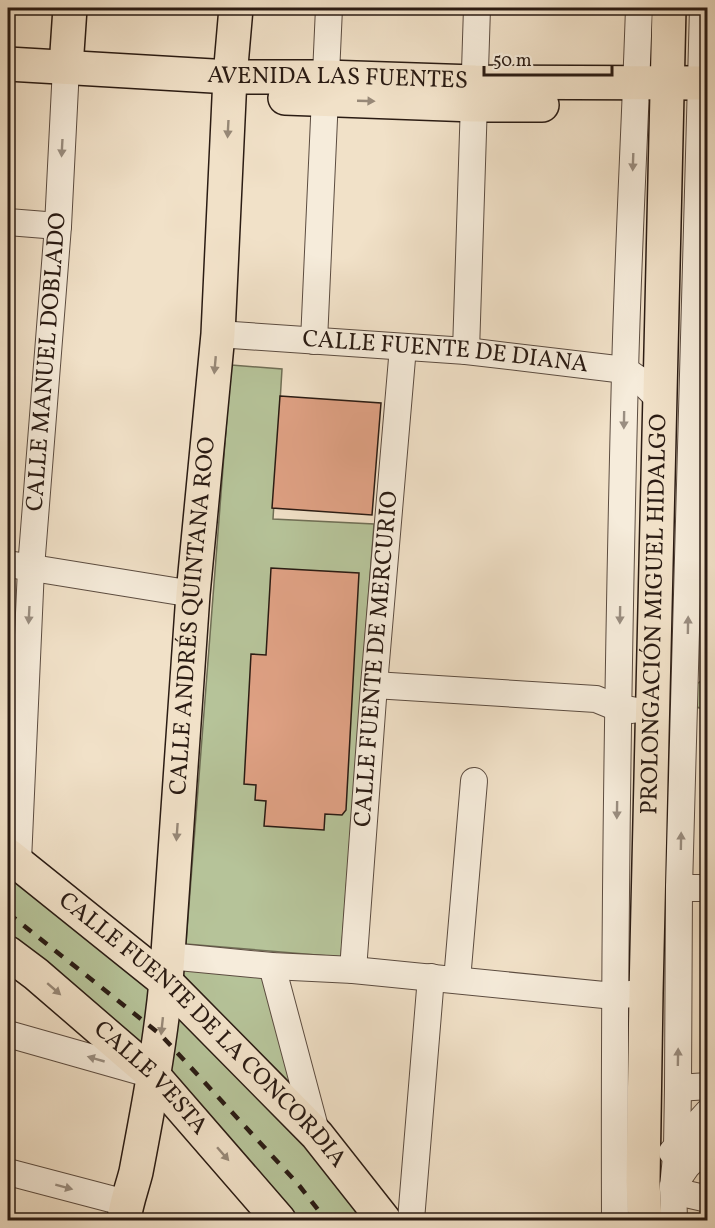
<svg xmlns="http://www.w3.org/2000/svg" width="715" height="1228" font-family="Vollkorn,serif">
  <rect width="100%" height="100%" fill="#f1e1c8"/>
  <filter id="stains"><feTurbulence type="fractalNoise" baseFrequency=".00333" numOctaves="4"/><feColorMatrix values="0 0 0 0 .2 0 0 0 0 .09 0 0 0 0 .02 0 0 0 .5 -.17"/></filter>
  <radialGradient id="worn" r=".72"><stop offset=".6" stop-color="#630" stop-opacity="0"/><stop offset="1" stop-color="#630" stop-opacity=".3"/></radialGradient>
  <!-- green -->
  <g fill="#b6c399" stroke="#706f56" stroke-width="1.5">
    <polygon points="231,365 282,369 273,519 374,524 341,957 186,944"/>
    <polygon points="701,681 707,681 707,708 699,708 691,703 694,686"/>
    <polygon points="8,866 150,977 142,1056 8,944"/>
    <polygon points="173,967 265,977 303,1106"/>
    <polygon points="171,1010 379,1220 289,1220 165,1081"/>
  </g>
  <!-- building -->
  <g fill="#dfa184" stroke="#2a1b13" stroke-width="1.5">
    <polygon points="280,396 381,403 372,515 272,508"/>
    <polygon points="271,568 359,573 346,810 342,815 325,814 324,830 264,826 266,801 255,800 256,785 244,784 251,654 266,655"/>
  </g>
  <g fill="none" stroke-linecap="round" stroke-linejoin="round">
    <defs>
      <g id="minor">
        <polyline points="8,222 58,226"/>
        <path id="s1" d="M218 334 466 351 625 370 641 381 661 401"/>
        <polyline points="314,341 329,8"/>
        <polyline points="466,351 477,8"/>
        <polyline points="8,564 193,594"/>
        <polyline points="374,685 596,699 618,708 632,710"/>
        <path id="s2" d="M18 861 31 568 58 226 66 67"/>
        <polyline points="679,888 708,888"/>
        <polyline points="168,956 272,966 353,970 614,996 631,994"/>
        <polyline points="272,966 317,1135"/>
        <path id="s3" d="M353 970 374 685 403 347"/>
        <polyline points="457,980 474,781"/>
        <polyline points="8,1034 149,1074"/>
        <polyline points="678,1088 708,1086"/>
        <polyline points="672,1152 708,1112"/>
        <polyline points="8,1172 126,1203"/>
        <polyline points="673,1186 687,1166 708,1145"/>
        <polyline points="673,1187 682,1193 708,1199"/>
        <polyline points="411,1220 431,977"/>
        <path d="M615 1220C614 938 618 656 625 373 628 251 635 129 639 8"/>
        <polyline points="674,1220 673,1187 677,1147 678,1088 679,888 703,8"/>
      </g>
      <g id="major">
        <path id="s4" d="M8 64 230 77H326L475 82 708 83"/>
        <polyline points="66,67 70,8"/>
        <polyline points="285,98 474,105 542,105"/>
        <path id="s5" d="M8 855 166 982 317 1135 384 1220"/>
        <path id="s6" d="M8 953 36 974 153 1075 279 1220"/>
        <path id="s7" d="M124 1220C126 1203 132 1188 136 1172 148 1109 160 1045 166 982L193 594 218 334 230 77 236 8"/>
        <path id="s8" d="M645 1220 643 1182 646 993 669 8"/>
      </g>
    </defs>
    <!-- minor casing -->
    <use href="#minor" stroke="#5c4c40" stroke-width="28"/>
    <!-- major casing -->
    <use href="#major" stroke="#2a1b13" stroke-width="36"/>
    <!-- minor -->
    <use href="#minor" stroke="#f6ecdb" stroke-width="26"/>
    <!-- major -->
    <use href="#major" stroke="#f1e1c8" stroke-width="33"/>
    <!-- rail -->
    <polyline stroke="#2a1b13" stroke-width="4.5" stroke-dasharray="10 10" stroke-linecap="butt" points="8,913 161,1035 298,1184 326,1220"/>
  </g>
  <!-- one-way arrows -->
  <defs><path id="oneway-solid" d="M-6-.8H1V-3.2L6.5 0L1 3.2V.8H-6Z" transform="scale(1.5)"/></defs>
  <g fill="#978877">
    <use href="#oneway-solid" transform="translate(366 101) rotate(2)"/>
    <use href="#oneway-solid" transform="translate(228 129) rotate(93)"/>
    <use href="#oneway-solid" transform="translate(215 365) rotate(95)"/>
    <use href="#oneway-solid" transform="translate(177 832) rotate(94)"/>
    <use href="#oneway-solid" transform="translate(54 989) rotate(41)"/>
    <use href="#oneway-solid" transform="translate(162 1026) rotate(96)"/>
    <use href="#oneway-solid" transform="translate(223 1154) rotate(49)"/>
  </g>
  <g fill="#9a8e81">
    <use href="#oneway-solid" transform="translate(62 148) rotate(93)"/>
    <use href="#oneway-solid" transform="translate(633 162) rotate(92)"/>
    <use href="#oneway-solid" transform="translate(624 420) rotate(91)"/>
    <use href="#oneway-solid" transform="translate(29 615) rotate(93)"/>
    <use href="#oneway-solid" transform="translate(620 615) rotate(91)"/>
    <use href="#oneway-solid" transform="translate(688 625) rotate(-89)"/>
    <use href="#oneway-solid" transform="translate(617 810) rotate(91)"/>
    <use href="#oneway-solid" transform="translate(681 841) rotate(-89)"/>
    <use href="#oneway-solid" transform="translate(678 1057) rotate(-89)"/>
    <use href="#oneway-solid" transform="translate(96 1059) rotate(-164)"/>
    <use href="#oneway-solid" transform="translate(64 1187) rotate(15)"/>
  </g>
  <g text-anchor="middle" dominant-baseline="central" stroke-width="4.5" stroke-linejoin="round" paint-order="stroke">
    <!-- street labels -->
    <g font-size="24" fill="#2a1b13" stroke="#f6ecdb">
      <text stroke="none"><textPath href="#s4" startOffset="330">AVENIDA LAS FUENTES</textPath></text>
      <text stroke="none"><textPath href="#s1" startOffset="228">CALLE FUENTE DE DIANA</textPath></text>
      <text stroke="none"><textPath href="#s2" startOffset="500">CALLE MANUEL DOBLADO</textPath></text>
      <text stroke="none"><textPath href="#s8" startOffset="606">PROLONGACIÓN MIGUEL HIDALGO</textPath></text>
      <text stroke="none"><textPath href="#s7" startOffset="609">CALLE ANDRÉS QUINTANA ROO</textPath></text>
      <text stroke="none"><textPath href="#s3" startOffset="312">CALLE FUENTE DE MERCURIO</textPath></text>
      <text stroke="none"><textPath href="#s5" startOffset="262">CALLE FUENTE DE LA CONCORDIA</textPath></text>
      <text stroke="none"><textPath href="#s6" startOffset="190">CALLE VESTA</textPath></text>
    </g>
  </g>
  <!-- margin -->
  <rect width="715" height="1228" fill="none" stroke="#f1e1c8" stroke-width="30"/>
  <rect x="9" y="9" width="697" height="1210" fill="none" stroke="#2a1b13" stroke-width="3"/>
  <rect x="15" y="15" width="685" height="1198" fill="none" stroke="#2a1b13" stroke-width="1.5"/>
  <!-- scale -->
  <path d="M484 66v9h128v-9" fill="none" stroke="#2a1b13" stroke-width="3"/>
  <text x="493" y="66" font-size="18" fill="#2a1b13" stroke="#f6ecdb" stroke-width="4.5" paint-order="stroke">50 m</text>
  <rect width="100%" height="100%" filter="url(#stains)"/>
  <rect width="100%" height="100%" fill="url(#worn)"/>
</svg>
